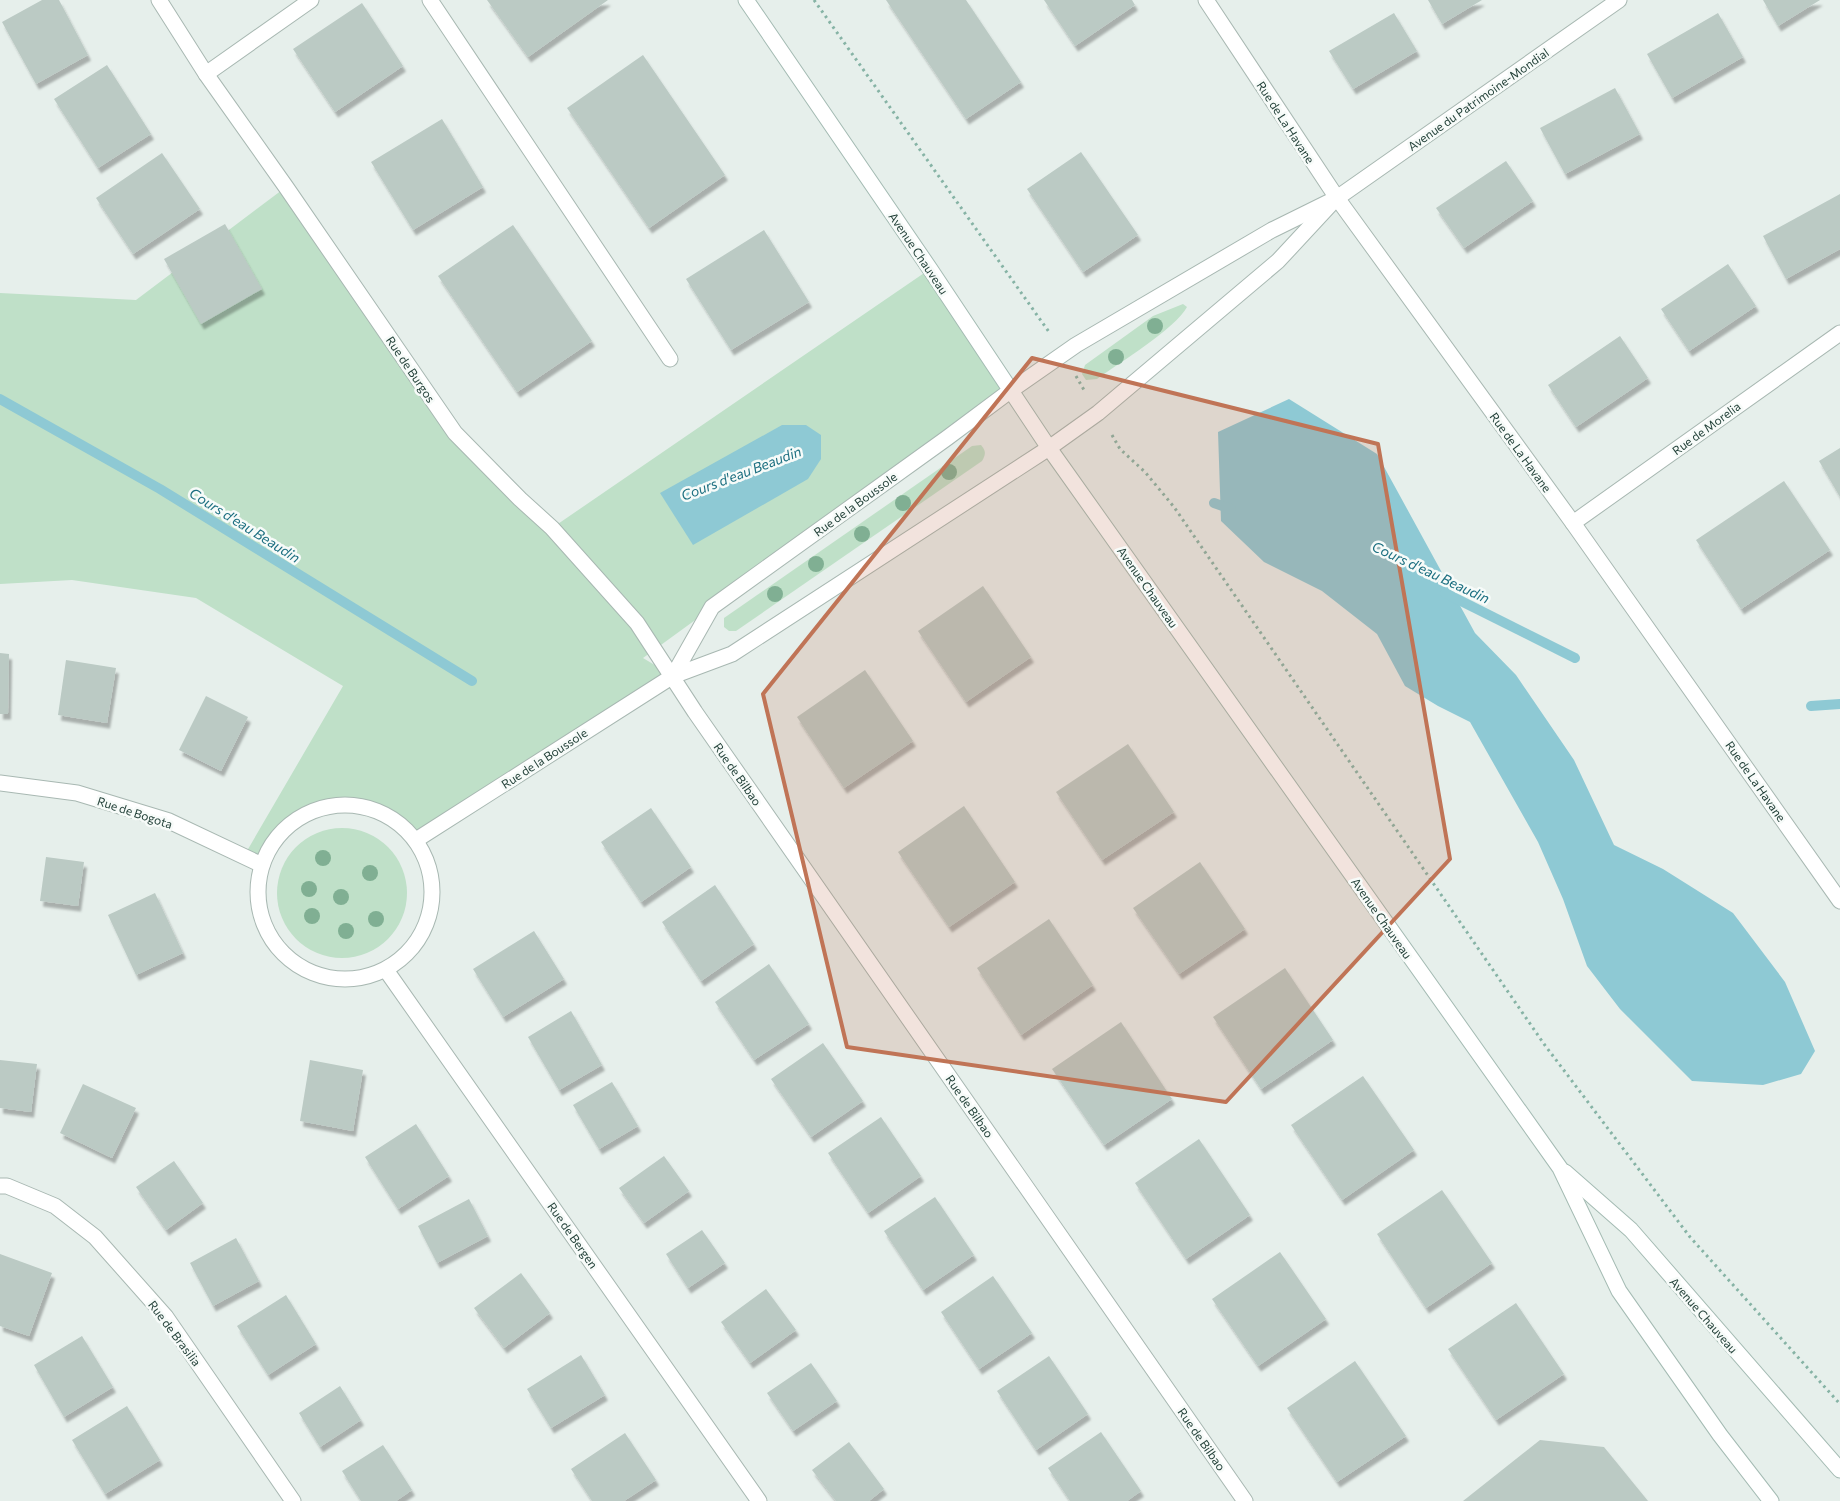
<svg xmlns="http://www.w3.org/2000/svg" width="1840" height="1501" font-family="Commissioner,sans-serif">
  <defs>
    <filter id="shadow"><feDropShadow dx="3" dy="5.5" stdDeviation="1" flood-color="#0004"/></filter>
  </defs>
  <rect width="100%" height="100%" fill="#e6efeb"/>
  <!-- green -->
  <g fill="#bfe0c8">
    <path d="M286 187 455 433 552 528 930 269 1010 391 643 658 673 676 416 840C380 800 327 791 285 829 274 839 268 853 262 865L244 856 343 686 196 598 72 580 0 584V293L136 300Z"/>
    <path d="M1183 304 1187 307C1175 329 1119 363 1097 379L1086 380 1082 374 1085 365 1153 316Z"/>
    <path d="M981 445C986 451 986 454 982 461L736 631H729L724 627V618L972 446Z"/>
    <circle cx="342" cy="893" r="65"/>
  </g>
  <!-- water -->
  <g fill="#8ec9d4">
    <polygon points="1289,399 1377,454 1475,633 1516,675 1574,760 1614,845 1663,869 1733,913 1785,982 1815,1051 1801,1074 1763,1085 1692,1081 1620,1009 1587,966 1563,899 1538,842 1470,722 1438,706 1405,686 1377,634 1322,591 1264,562 1221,521 1218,432"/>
    <polygon points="782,425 806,425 821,435 821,459 808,479 693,545 660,493"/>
  </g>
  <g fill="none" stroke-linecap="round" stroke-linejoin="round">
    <!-- stream -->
    <g stroke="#8ec9d4" stroke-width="10">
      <polyline points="0,399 160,489 472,681"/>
      <polyline points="1214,503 1231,509"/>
      <polyline points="1445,593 1575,658"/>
      <polyline points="1811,706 1840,704"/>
    </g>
  </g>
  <!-- building -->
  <g fill="#bbcac4" filter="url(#shadow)">
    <polygon points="42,0 59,0 88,55 36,84 2,22"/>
    <polygon points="487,0 608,0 528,57"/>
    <polygon points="886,0 966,0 1021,82 966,119"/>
    <polygon points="1044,0 1132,0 1135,5 1075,46"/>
    <polygon points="1428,0 1482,0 1442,24"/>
    <polygon points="1763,0 1820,0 1778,26"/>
    <polygon points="362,3 403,66 335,112 293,49"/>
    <polygon points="1394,13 1417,51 1353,89 1329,51"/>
    <polygon points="1718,13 1743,57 1672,98 1647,54"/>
    <polygon points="643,55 725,175 649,228 567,108"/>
    <polygon points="107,65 151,134 98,168 54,99"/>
    <polygon points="1615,88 1640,134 1565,174 1540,128"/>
    <polygon points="442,119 483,187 413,230 371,162"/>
    <polygon points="1081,152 1138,235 1083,272 1027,189"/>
    <polygon points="162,153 200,209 133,254 96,198"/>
    <polygon points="1506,161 1533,201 1464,248 1436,208"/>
    <polygon points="1840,194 1840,249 1786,279 1763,236"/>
    <polygon points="225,224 262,289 201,324 164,259"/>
    <polygon points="513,225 592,341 517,392 438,276"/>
    <polygon points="764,230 809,302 731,350 686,279"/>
    <polygon points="1728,264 1756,306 1689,351 1661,309"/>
    <polygon points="1620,336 1648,378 1576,427 1548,385"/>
    <polygon points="1840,448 1840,497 1819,461"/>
    <polygon points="1784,481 1830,550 1741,609 1696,540"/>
    <polygon points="983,586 1031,657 966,702 918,631"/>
    <polygon points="0,653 9,654 8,714 0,714"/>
    <polygon points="66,660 116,668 107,723 58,715"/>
    <polygon points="865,670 913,741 844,788 797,717"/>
    <polygon points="206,696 248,717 221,771 179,750"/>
    <polygon points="1128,744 1174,812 1102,860 1056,792"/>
    <polygon points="964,806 1015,882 949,927 898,852"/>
    <polygon points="651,808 691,867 641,902 601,842"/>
    <polygon points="46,857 84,862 78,906 40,901"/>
    <polygon points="1200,862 1245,929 1179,974 1133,908"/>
    <polygon points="715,885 754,944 701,981 662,922"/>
    <polygon points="155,893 183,953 136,975 108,915"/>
    <polygon points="1049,919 1093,985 1021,1035 977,968"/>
    <polygon points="534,931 564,979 503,1017 473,969"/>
    <polygon points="769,964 809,1024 754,1060 715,1002"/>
    <polygon points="1285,968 1333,1040 1261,1089 1213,1017"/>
    <polygon points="571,1011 602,1065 559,1090 528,1037"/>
    <polygon points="1121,1022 1172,1099 1104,1145 1052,1069"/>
    <polygon points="823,1043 863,1101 811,1137 771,1079"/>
    <polygon points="0,1060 37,1064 31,1112 0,1108"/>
    <polygon points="310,1060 363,1070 353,1131 300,1121"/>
    <polygon points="1363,1076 1414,1150 1342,1200 1291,1125"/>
    <polygon points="612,1082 638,1126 599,1149 573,1105"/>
    <polygon points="83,1084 136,1108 112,1158 60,1133"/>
    <polygon points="881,1117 921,1176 868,1213 828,1153"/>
    <polygon points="416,1124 449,1176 398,1209 365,1157"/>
    <polygon points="1199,1139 1250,1215 1186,1259 1135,1183"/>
    <polygon points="664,1156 689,1191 644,1223 619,1188"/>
    <polygon points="174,1161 203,1203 166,1230 136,1187"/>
    <polygon points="1442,1190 1492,1263 1426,1308 1377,1234"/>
    <polygon points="935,1197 974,1255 923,1290 884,1231"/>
    <polygon points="469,1199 488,1236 437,1263 418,1226"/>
    <polygon points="702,1230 725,1263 688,1288 666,1254"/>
    <polygon points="236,1238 259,1281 213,1306 190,1263"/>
    <polygon points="1280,1252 1326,1319 1258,1366 1212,1299"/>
    <polygon points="0,1254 52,1273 29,1336 0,1326"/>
    <polygon points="521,1273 550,1313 504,1348 474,1308"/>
    <polygon points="993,1276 1032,1333 979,1369 941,1312"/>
    <polygon points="766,1289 796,1330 750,1363 721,1322"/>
    <polygon points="286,1295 316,1344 268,1375 237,1326"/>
    <polygon points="1516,1303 1564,1374 1496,1420 1448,1349"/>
    <polygon points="82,1336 113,1387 64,1417 34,1365"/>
    <polygon points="581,1355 605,1395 551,1428 527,1389"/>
    <polygon points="1049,1356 1088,1414 1036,1450 997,1391"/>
    <polygon points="1355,1361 1406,1436 1337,1482 1287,1408"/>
    <polygon points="811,1363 837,1401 793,1431 767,1393"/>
    <polygon points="340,1386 361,1420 320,1447 299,1413"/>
    <polygon points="127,1406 160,1460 105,1494 72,1440"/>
    <polygon points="1101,1432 1141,1491 1127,1501 1070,1501 1048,1468"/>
    <polygon points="625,1433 656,1480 624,1501 592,1501 571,1469"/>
    <polygon points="1540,1440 1604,1447 1648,1501 1463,1501"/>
    <polygon points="849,1442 884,1489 869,1501 836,1501 812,1470"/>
    <polygon points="383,1445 412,1490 396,1501 361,1501 342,1471"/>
  </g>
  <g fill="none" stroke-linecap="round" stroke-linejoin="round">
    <defs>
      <g id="service">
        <polyline points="430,0 670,359"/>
        <polyline points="206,74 311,0"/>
      </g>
      <g id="minor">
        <polyline points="159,0 206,74 286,187 455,433 520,499 552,528 637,623 695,712 1245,1501"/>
        <polyline points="1206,0 1337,198 1573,523 1840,901"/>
        <polyline points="1573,523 1840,333"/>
        <polyline points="673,676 712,607 947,438 1010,391 1076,345 1272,230 1337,198 1619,0"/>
        <polyline points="0,783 77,793 169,821 262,865"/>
        <circle cx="345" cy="892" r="87"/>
        <polyline points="416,840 673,676 732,654 1049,448 1098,413 1278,261 1330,205"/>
        <polyline points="386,970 759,1501"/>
        <polyline points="0,1186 7,1186 55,1206 95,1237 166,1317 293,1501"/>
      </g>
      <g id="secondary">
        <polyline points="746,0 930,269 1049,448 1560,1168 1619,1291 1720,1435 1771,1501"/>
        <polyline points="1565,1172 1631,1230 1840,1470"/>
      </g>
    </defs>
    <!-- service casing -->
    <use href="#service" stroke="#a8b8b2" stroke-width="17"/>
    <!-- minor casing -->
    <use href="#minor" stroke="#a8b8b2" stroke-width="17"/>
    <!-- secondary casing -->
    <use href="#secondary" stroke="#a4bbb3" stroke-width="17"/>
    <!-- path -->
    <g stroke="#86b3a5" stroke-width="3" stroke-dasharray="2.5 4" stroke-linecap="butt">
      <polyline points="814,0 1049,332"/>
      <polyline points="1076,376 1084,390"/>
      <polyline points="1112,435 1120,449 1145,472 1174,507 1544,1044 1690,1237 1840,1404"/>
    </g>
    <!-- service -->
    <use href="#service" stroke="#fff" stroke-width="15"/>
    <!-- minor -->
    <use href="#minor" stroke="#fff" stroke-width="15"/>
    <!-- secondary -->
    <use href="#secondary" stroke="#fff" stroke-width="15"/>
  </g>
  <!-- trees -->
  <g fill="#80af93">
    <circle cx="1155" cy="326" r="8"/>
    <circle cx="1116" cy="357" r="8"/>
    <circle cx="949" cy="472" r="8"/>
    <circle cx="903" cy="503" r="8"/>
    <circle cx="862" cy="534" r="8"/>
    <circle cx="816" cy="564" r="8"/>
    <circle cx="775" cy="594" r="8"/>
    <circle cx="323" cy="858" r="8"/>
    <circle cx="370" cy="873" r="8"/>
    <circle cx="309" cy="889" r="8"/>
    <circle cx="341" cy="897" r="8"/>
    <circle cx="312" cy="916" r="8"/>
    <circle cx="376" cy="919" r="8"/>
    <circle cx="346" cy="931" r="8"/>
  </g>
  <!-- marked area -->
  <path fill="#c07456" fill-opacity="0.2" stroke="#c07456" stroke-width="4" stroke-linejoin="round" d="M1032 358 1378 444 1450 859 1226 1102 847 1047 763 694Z"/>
  <g text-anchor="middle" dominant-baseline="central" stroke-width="5" stroke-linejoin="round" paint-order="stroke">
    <!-- street labels -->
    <g font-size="12" fill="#24423a" stroke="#f7fbf9">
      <text transform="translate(1478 99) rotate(-35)">Avenue du Patrimoine-Mondial</text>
      <text transform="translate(1286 122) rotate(57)">Rue de La Havane</text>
      <text transform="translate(919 253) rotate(56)">Avenue Chauveau</text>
      <text transform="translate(411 369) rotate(56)">Rue de Burgos</text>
      <text transform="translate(1706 428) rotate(-36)">Rue de Morelia</text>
      <text transform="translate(1521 452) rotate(54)">Rue de La Havane</text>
      <text transform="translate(855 504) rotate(-36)">Rue de la Boussole</text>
      <text transform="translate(1148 587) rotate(55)">Avenue Chauveau</text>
      <text transform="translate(544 758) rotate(-33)">Rue de la Boussole</text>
      <text transform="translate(738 774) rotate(55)">Rue de Bilbao</text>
      <text transform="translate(1756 781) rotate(55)">Rue de La Havane</text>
      <text transform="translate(135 812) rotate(18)">Rue de Bogota</text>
      <text transform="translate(1382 918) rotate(55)">Avenue Chauveau</text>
      <text transform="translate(970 1106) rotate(55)">Rue de Bilbao</text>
      <text transform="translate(573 1235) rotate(55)">Rue de Bergen</text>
      <text transform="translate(1704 1315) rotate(49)">Avenue Chauveau</text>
      <text transform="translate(175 1333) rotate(53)">Rue de Brasilia</text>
      <text transform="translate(1202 1439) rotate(55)">Rue de Bilbao</text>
    </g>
    <!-- water labels -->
    <g font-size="14" font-style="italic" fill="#1c6f80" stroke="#f7fbf9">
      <text transform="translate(741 473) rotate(-21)">Cours d'eau Beaudin</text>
      <text transform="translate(245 525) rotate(32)">Cours d'eau Beaudin</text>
      <text transform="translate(1431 572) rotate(25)">Cours d'eau Beaudin</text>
    </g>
  </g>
</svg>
